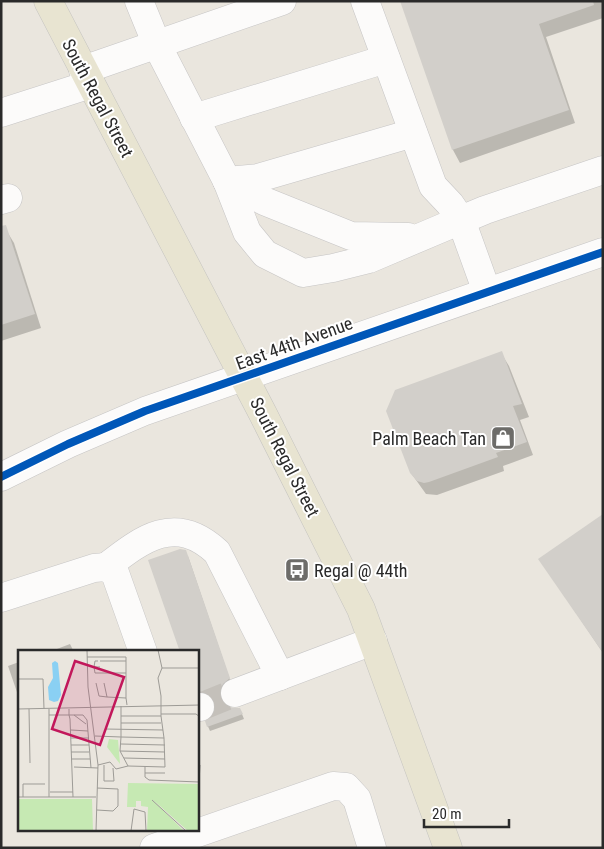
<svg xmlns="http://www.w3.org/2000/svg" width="604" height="849" font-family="'Roboto Condensed',sans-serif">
  <rect width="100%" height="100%" fill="#eae6de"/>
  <!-- shadow -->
  <g fill="#0003">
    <polygon points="402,1 603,1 603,18 546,37 575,123 460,163 453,150"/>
    <polygon points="6,230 14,243 41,328 1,341 1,231"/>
    <polygon points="501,353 509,366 529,417 520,420 533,455 503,466 504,471 437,495 426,494 411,473"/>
    <polygon points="603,516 603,653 540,559"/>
    <polygon points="188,556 231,683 225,688 221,696 222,703 225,706 242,714 244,719 210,731 206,722 214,716 217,708 216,702 211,697 198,695 198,652"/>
    <polygon points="70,644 74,652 49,652"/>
    <polygon points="19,662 19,698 8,666"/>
  </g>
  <!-- building -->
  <g fill="#d2cfca">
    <polygon points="400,1 593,1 594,5 539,24 569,110 452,150"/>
    <polygon points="6,225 35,314 1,325 1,226"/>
    <polygon points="502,351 522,404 513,406 527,442 496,453 498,457 429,482 424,483 417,481 410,473 386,411 395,390"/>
    <polygon points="603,514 603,653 538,559"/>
    <polygon points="180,549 186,550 230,678 223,684 220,691 220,698 226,705 233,708 240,708 243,714 207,727 205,721 213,715 216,707 214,700 208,694 198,691 198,652 180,652 148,560"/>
  </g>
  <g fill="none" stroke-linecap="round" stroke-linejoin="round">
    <!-- minor-tunnel -->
    <polyline stroke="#c4c0ba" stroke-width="28" stroke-dasharray="28 14" stroke-linecap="butt" points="200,707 235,693"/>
    <defs>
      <g id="minor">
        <polyline points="139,1 157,45 227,181 247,232 265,254 303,273 333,268 369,259 461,220 487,292"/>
        <polyline points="365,1 433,186 450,204 461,220 485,210 603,170"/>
        <polyline points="83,70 282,1"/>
        <polyline points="1,113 91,84"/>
        <polyline points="194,118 386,59"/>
        <polyline points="227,181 264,201 351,236 408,237"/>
        <polyline points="227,181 258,178 413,133"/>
        <polyline points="1,200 8,198"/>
        <polyline points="1,477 68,444 145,411 603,252"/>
        <path d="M106 567C142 539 175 513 217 552L280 676"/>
        <polyline points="1,598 94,568 106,567 115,573 143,652"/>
        <polyline points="235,693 373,641"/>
        <polyline points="198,707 200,707"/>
        <polyline points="154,848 333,786 346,787 357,799 372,848"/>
      </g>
      <polyline id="major" points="48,1 263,414 361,609 448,848"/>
    </defs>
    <!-- minor casing -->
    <use href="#minor" stroke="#c6c5c5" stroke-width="29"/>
    <!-- major casing -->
    <use href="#major" stroke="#c5c4c0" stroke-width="29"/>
    <!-- minor -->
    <use href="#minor" stroke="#fcfbfa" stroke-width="28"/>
    <!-- major -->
    <use href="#major" stroke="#e8e4d1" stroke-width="28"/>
    <defs>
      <polyline id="cycleway" points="1,477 68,444 145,411 603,252"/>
    </defs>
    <!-- cycleway casing -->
    <use href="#cycleway" stroke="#fff" stroke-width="11"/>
    <!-- cycleway -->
    <use href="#cycleway" stroke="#0057b8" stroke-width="8"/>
  </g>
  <!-- icons -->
  <defs>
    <symbol id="shop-square" viewBox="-11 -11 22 22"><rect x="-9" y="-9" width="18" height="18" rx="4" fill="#6d6c69" stroke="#fff"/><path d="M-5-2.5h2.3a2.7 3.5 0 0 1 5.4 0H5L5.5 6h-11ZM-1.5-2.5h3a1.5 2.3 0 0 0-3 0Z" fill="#fff"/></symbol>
    <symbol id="bus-square" viewBox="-11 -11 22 22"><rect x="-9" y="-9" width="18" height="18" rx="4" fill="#6d6c69" stroke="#fff"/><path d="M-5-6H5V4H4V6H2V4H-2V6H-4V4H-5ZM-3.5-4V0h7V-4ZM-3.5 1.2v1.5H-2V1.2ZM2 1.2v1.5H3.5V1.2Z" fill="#fff"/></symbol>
  </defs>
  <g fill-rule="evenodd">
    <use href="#shop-square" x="489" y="424" width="28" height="28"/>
    <use href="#bus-square" x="283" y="556" width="28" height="28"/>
  </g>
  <g text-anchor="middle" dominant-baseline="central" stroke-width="4" stroke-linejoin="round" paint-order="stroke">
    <!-- street labels -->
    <g font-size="18" fill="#2a2a2a" stroke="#fff">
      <text transform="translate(98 98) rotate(62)">South Regal Street</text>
      <text transform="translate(294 343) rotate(-20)">East 44th Avenue</text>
      <text transform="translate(285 457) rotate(63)">South Regal Street</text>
    </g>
    <!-- poi labels -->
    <g font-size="18" fill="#2a2a2a" stroke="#fff" text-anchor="end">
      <text x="486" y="438">Palm Beach Tan</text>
      <text x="314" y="570" text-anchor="start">Regal @ 44th</text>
    </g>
  </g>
  <!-- overview -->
  <g transform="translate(18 650)">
    <rect width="181" height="181" fill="#eae6de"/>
    <path d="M91 89 100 90 102 114 89 97ZM110 133 181 134V181H170L134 149 166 181H129L130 157 123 156V151H118V157H109ZM0 149H74L75 181H0Z" fill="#c6e9b3"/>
    <path d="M37 11 40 13 43 45 40 51 36 52 31 50 30 37 35 28 34 13Z" fill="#8ad0f3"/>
    <path fill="none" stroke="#9d9b96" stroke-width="1" d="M69 0 70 37 80 115 78 181M140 0 144 18 140 28 143 46V66L146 88 147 117 110 116 102 101 103 87 146 88M69 7H108V48M80 11H77L76 17H82M82 11H108M76 17 77 23H108M144 18H182M0 29H25L26 59M78 33 81 46 89 47M86 33 89 47 108 48 109 55M0 59 182 55M11 59 12 113M31 59V147M51 59V65H65L69 70 73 118M143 64H178L182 67M31 65H51L52 69 55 147M56 65 68 74M103 66H143M103 73H143M87 79 145 80M53 80 70 81M77 86 103 87V56M53 88H71M103 94 147 95M53 95H71M102 101 147 102M53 102H71M106 108 147 109M53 109H72M80 115 92 112 98 119 110 116M86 115V131H96L95 118M127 116V127L131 130 181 132 182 115M56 117 80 118M127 123H147M32 142H55M0 147H78M5 147V134H27M134 150 168 181M79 160 95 161 100 156V139L79 138M113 181 116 159 127 162 128 181"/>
    <path fill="#c2185b" fill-opacity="0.15" stroke="#c2185b" stroke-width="2.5" d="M57 11 106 27 82 95 34 79Z"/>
    <rect width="181" height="181" fill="none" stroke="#2a2a2a" stroke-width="2.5"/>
  </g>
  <!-- border -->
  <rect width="604" height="849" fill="none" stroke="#2a2a2a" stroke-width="5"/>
  <!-- scale -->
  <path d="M424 819v8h85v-8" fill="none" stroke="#2a2a2a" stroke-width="2.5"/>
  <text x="432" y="819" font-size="15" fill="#2a2a2a" stroke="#ffffff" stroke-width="4" paint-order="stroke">20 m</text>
</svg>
